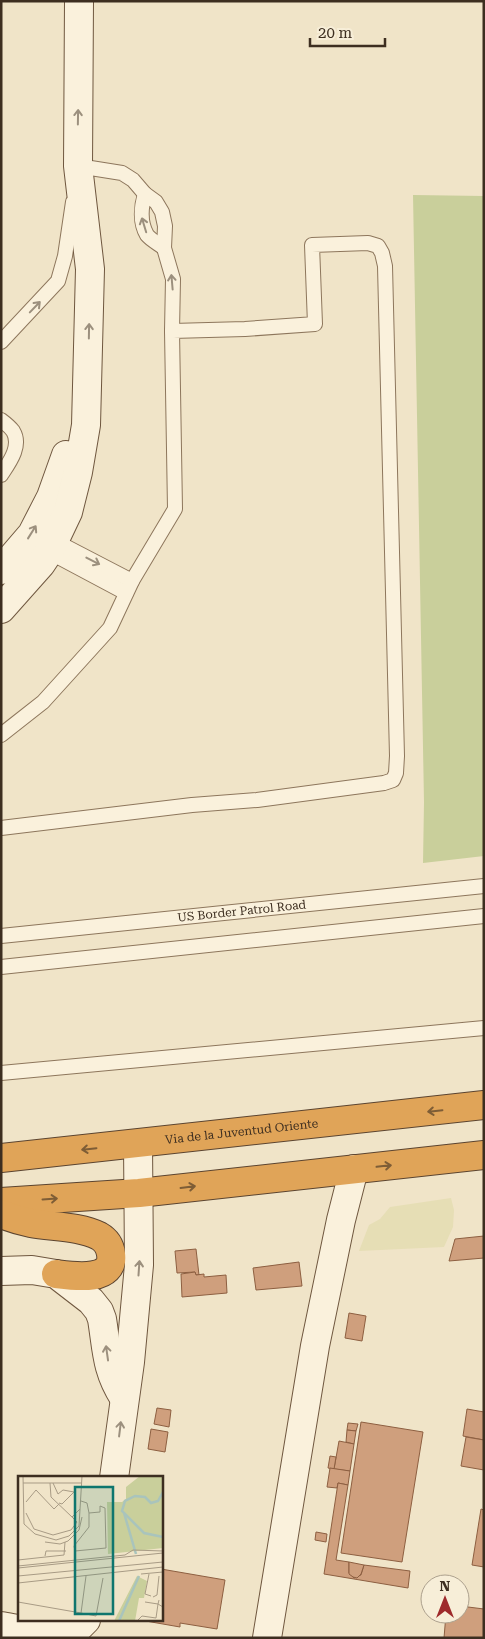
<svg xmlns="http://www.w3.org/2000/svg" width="485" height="1639" font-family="'Roboto Serif',serif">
  <rect width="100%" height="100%" fill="#f0e4c8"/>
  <!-- farmland -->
  <polygon fill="#e6deb5" points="451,1198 454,1210 453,1227 444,1247 359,1251 369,1225 380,1219 390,1207"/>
  <!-- green -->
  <polygon fill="#c9cf9b" points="413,195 484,196 484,856 423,863 424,802"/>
  <!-- building -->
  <g fill="#cf9f7d" stroke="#8d5f41">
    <polygon points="484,1236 484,1258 449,1261 455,1239"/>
    <polygon points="196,1249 199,1275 196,1275 195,1272 177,1273 175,1251"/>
    <polygon points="299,1262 302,1286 256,1290 253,1268"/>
    <polygon points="195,1272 196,1275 204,1274 204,1277 226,1275 227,1293 182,1297 181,1274"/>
    <polygon points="349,1313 366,1316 362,1341 345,1338"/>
    <polygon points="157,1408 171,1410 169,1427 154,1424"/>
    <polygon points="467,1409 484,1412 484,1440 463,1436"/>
    <polygon points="361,1422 423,1432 402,1562 341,1553"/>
    <polygon points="348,1423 358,1424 356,1431 347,1430"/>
    <polygon points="151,1429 168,1432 165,1452 148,1449"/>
    <polygon points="347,1430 356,1431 354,1444 346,1442"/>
    <polygon points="466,1437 484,1440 484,1470 461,1466"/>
    <polygon points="339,1441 354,1444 350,1471 334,1469"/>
    <polygon points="330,1456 336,1457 334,1469 328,1468"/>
    <polygon points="330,1468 350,1471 348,1485 338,1483 337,1488 327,1487"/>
    <polygon points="338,1483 348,1485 336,1560 349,1562 349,1573 354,1578 361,1575 364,1565 410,1571 408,1588 324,1574"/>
    <polygon points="481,1509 484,1510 484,1567 472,1565"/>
    <polygon points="316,1532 327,1534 326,1542 315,1540"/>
    <polygon points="349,1562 364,1565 361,1574 357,1578 353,1577 349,1574"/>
    <polygon points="161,1569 225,1580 217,1629 180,1623 180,1627 140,1620 161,1620"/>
    <polygon points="460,1606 484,1609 484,1638 444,1638 446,1614 460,1614"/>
  </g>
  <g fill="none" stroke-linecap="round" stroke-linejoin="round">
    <defs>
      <g id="lane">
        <polyline points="77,168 78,166 122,173 133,180 145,194 156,202 162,212 165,226 164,248 173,279 172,331"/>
        <path d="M145 194C141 207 140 223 147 235 151 240 159 244 164 248"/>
        <polyline points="1,342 58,281 65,256 73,202"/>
        <path d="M1 420C5 423 10 427 13 431 22 446 9 463 1 475"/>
        <polyline points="55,541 132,581"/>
        <polyline points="49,552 126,593"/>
        <polyline points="1,735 43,702 110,628 132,581 175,509 172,331 245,329 315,324 312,245 368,243 378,246 382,253 385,266 397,756 396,773 393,780 384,783 257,800 192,805 1,828"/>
        <path id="s1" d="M1 936 484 886"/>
        <polyline points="1,967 484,916"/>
        <polyline points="1,1073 484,1028"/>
      </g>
      <g id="secondary">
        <polyline points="1,570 32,534 51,497 66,455"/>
        <polyline points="1,609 41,564 49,552 68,512 78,472 86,425 90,269 78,166 79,1"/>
        <path d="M1 1271 32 1270 56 1274 91 1301 99 1311 102 1319C107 1350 106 1370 124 1398"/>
        <polyline points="114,1478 130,1362 139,1265 138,1144"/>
        <path d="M1 1626C20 1629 60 1639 77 1629 80 1626 83 1623 86 1620"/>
        <polyline points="267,1638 315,1346 341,1220 354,1169"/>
      </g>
      <g id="highway">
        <path id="s2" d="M1 1158 484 1105"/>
        <polyline points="1,1202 139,1193 484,1155"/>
        <path d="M1 1214C11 1218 21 1221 31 1223 52 1227 79 1226 99 1236 106 1240 110 1246 111 1254 115 1283 72 1276 56 1274"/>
      </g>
    </defs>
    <!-- lane casing -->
    <use href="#lane" stroke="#8d765c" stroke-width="16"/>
    <!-- secondary casing -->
    <use href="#secondary" stroke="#6f573f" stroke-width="30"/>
    <!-- highway casing -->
    <use href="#highway" stroke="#5b4430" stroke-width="30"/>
    <!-- lane -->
    <use href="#lane" stroke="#faf1dc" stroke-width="14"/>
    <!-- secondary -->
    <use href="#secondary" stroke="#faf1dc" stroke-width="28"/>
    <!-- highway -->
    <use href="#highway" stroke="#e0a458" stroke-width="28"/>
  </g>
  <!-- one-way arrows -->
  <defs><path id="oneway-shaft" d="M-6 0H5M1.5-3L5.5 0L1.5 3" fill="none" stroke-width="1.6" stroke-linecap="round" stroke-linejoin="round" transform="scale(1.25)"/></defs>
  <g stroke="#9c907e">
    <use href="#oneway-shaft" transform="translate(78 117) rotate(-89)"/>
    <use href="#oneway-shaft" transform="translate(144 225) rotate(-107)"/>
    <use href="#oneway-shaft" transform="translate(172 282) rotate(-95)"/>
    <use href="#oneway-shaft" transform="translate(35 307) rotate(-46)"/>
    <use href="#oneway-shaft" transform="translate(89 331) rotate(-89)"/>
    <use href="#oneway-shaft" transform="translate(32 532) rotate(-58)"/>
    <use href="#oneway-shaft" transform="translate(93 561) rotate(27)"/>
    <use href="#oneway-shaft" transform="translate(139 1268) rotate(-86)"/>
    <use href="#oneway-shaft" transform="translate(107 1353) rotate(-98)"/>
    <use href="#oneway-shaft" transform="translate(120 1429) rotate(-83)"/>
  </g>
  <g stroke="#7e5d36">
    <use href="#oneway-shaft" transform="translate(435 1111) rotate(174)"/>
    <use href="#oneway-shaft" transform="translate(89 1149) rotate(174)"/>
    <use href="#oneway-shaft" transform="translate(384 1166) rotate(-6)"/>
    <use href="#oneway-shaft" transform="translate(188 1187) rotate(-7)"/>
    <use href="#oneway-shaft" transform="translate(50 1199) rotate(-4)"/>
  </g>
  <g text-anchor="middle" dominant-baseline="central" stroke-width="4" stroke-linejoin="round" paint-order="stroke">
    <!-- street labels -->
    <g font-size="12" fill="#3d2e20" stroke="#f7eed8">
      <text stroke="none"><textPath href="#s1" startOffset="242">US Border Patrol Road</textPath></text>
      <text stroke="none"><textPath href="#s2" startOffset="242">Via de la Juventud Oriente</textPath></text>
    </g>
  </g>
  <!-- overview -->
  <g transform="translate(18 1476)">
    <rect width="145" height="145" fill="#f0e4c8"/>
    <path d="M122 0H145V72L90 78 89 26H104L108 23V11ZM119 100 129 105 126 122H121L117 145H96Z" fill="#c9cf9b"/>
    <path fill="none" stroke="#a9c4bc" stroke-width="2.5" d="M145 16 140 25 133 27 127 21 117 20 107 25 104 35 126 57 145 61M106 37 118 78M101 145 121 100"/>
    <path fill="none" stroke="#a89b85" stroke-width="1" d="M5 0 6 48 17 58 38 64 51 60 61 50 64 0M5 7H64M32 7 33 21 54 41 62 33M35 7 40 18 45 14 56 16 44 28 41 27M63 25 69 27 71 37M8 26 18 14 36 33 41 28M82 30 87 32 88 72 57 75 56 70 71 51V37L82 36ZM8 37 16 53 35 59 53 54 59 46 54 41M27 66 42 68 50 65 61 54 64 41M27 80 28 75H48M0 84 46 79 47 66M0 90 107 79 115 74 145 75M0 92 145 77M123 98 145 96M131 98 127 118 133 120M0 100 145 86M0 107 145 91M135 121 139 119 141 100M0 126 63 137 68 100M127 126 140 128 141 124M63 137 78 140 85 102M119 145 124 140 138 142 140 128 145 131"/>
    <path fill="#0f766e" fill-opacity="0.15" stroke="#0f766e" stroke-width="2.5" d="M57 11H95V138H57Z"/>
    <rect width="145" height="145" fill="none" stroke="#3d2e20" stroke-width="2.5"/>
  </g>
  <!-- border -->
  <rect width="485" height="1639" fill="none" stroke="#3d2e20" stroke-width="5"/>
  <!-- north arrow -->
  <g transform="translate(445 1599)"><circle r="24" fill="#f7eed8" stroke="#ada18e"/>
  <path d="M0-4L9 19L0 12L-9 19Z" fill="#9e2a2b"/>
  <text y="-8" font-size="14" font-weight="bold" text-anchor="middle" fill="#3d2e20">N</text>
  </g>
  <!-- scale -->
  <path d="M310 38v8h75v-8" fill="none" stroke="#3d2e20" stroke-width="2.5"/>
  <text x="318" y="38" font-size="15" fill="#3d2e20" stroke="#f7eed8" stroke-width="4" paint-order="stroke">20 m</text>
</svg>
